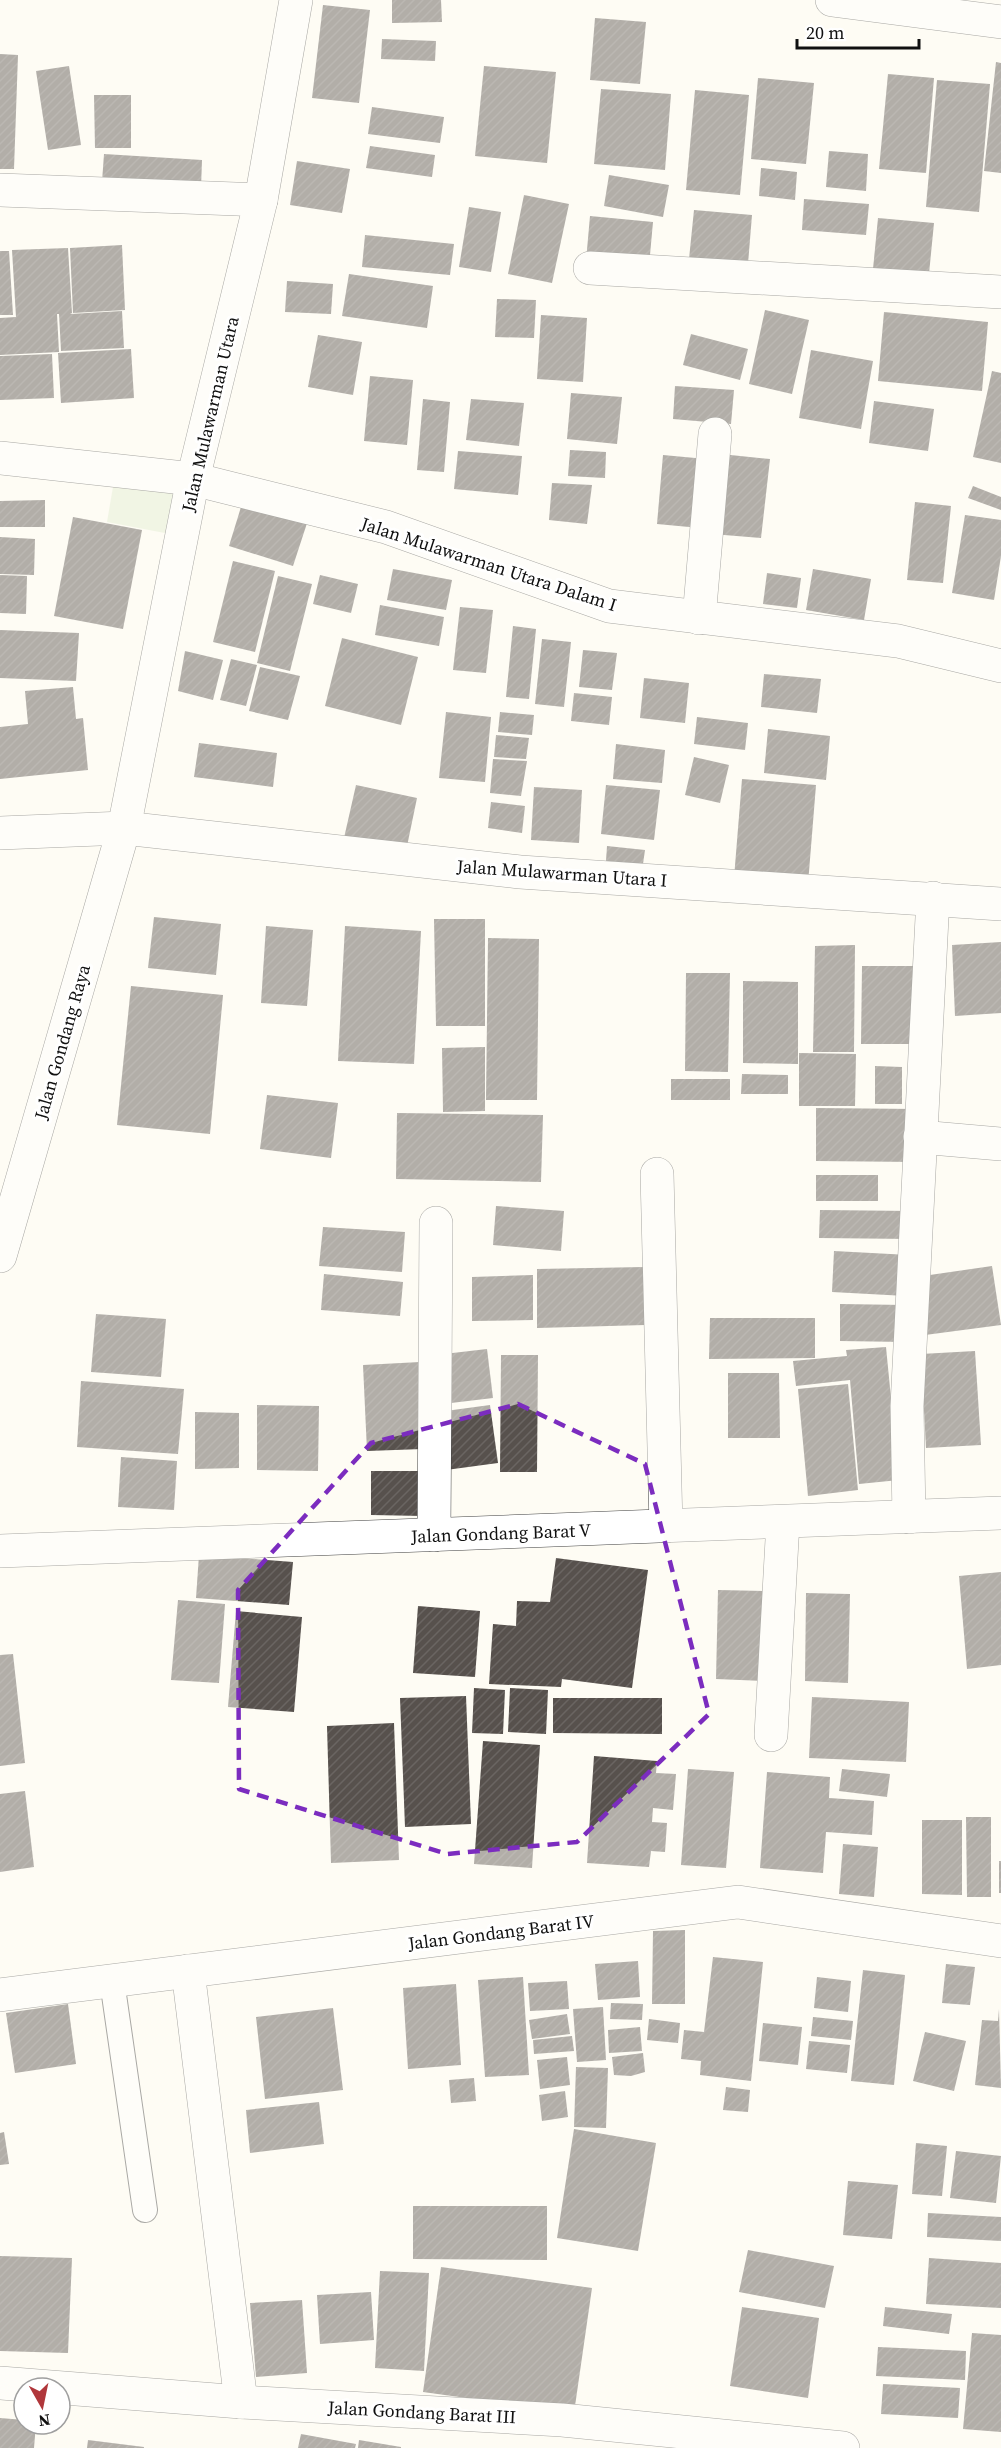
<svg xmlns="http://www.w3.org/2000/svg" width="1001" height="2448" font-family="'Source Serif 4',serif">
  <defs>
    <pattern id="building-hatch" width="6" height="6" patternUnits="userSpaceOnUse" patternTransform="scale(1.5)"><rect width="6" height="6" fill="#57514d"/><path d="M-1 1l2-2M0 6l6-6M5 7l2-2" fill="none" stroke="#6a6562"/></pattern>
  </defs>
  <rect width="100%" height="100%" fill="#fefcf4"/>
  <!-- pitch -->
  <polygon fill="#e3edd1" points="114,481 199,497 191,538 107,522"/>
  <!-- building -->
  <g fill="url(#building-hatch)">
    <polygon points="392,0 441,0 442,22 392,23"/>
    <polygon points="323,5 370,10 359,103 312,98"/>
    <polygon points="595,18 646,22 640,84 590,80"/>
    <polygon points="382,39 436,41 435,61 381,59"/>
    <polygon points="0,54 18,55 14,169 0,169"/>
    <polygon points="996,62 1001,63 1001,173 984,171"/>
    <polygon points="69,66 81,145 48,150 36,71"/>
    <polygon points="484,66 556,72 547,163 475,156"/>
    <polygon points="888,74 934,78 926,173 879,169"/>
    <polygon points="758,78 814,83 806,164 751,159"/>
    <polygon points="937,80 990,84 979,212 926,207"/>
    <polygon points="601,89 671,94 665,170 594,164"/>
    <polygon points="695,90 749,95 740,195 686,190"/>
    <polygon points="94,95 131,95 131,148 95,148"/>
    <polygon points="372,107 444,117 440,143 368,134"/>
    <polygon points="370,146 435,155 432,177 366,168"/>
    <polygon points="829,151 868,154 866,191 826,187"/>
    <polygon points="104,154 202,160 201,188 102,182"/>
    <polygon points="297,161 350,169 342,213 290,205"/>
    <polygon points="761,168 797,172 795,200 759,196"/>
    <polygon points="609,175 669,185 663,217 604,206"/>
    <polygon points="524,195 569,204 552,283 508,274"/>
    <polygon points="804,199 869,204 866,235 802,230"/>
    <polygon points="469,207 501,212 491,272 459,267"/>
    <polygon points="694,210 752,215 748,264 689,259"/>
    <polygon points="590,216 653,222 649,266 586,261"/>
    <polygon points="878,218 934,223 929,274 873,269"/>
    <polygon points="365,235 454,244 450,275 362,267"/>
    <polygon points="122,245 125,310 73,313 70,248"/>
    <polygon points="68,248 72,313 70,314 122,311 124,348 61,351 59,314 57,314 59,352 0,355 0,318 16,317 12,250"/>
    <polygon points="0,251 9,251 13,315 0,315"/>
    <polygon points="349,274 433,286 427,328 342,316"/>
    <polygon points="287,281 333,284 331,314 285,312"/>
    <polygon points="497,299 536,300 534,338 495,337"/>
    <polygon points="765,310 809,320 792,394 749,384"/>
    <polygon points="884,312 988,322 982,391 878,381"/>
    <polygon points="541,315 587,318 583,382 537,379"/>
    <polygon points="691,334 748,349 740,380 683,365"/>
    <polygon points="318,335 362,342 353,395 308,387"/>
    <polygon points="131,349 134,398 61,403 58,353"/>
    <polygon points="811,350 873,361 861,429 799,418"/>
    <polygon points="52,354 54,398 0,400 0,356"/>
    <polygon points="992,371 1001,373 1001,463 973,457"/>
    <polygon points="370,376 413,380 407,445 364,441"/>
    <polygon points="675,386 734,390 731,424 673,419"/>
    <polygon points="571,393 622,397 617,444 567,439"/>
    <polygon points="423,399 450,402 444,472 417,470"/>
    <polygon points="471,399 524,403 519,446 466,440"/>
    <polygon points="874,401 934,409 928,451 869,443"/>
    <polygon points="570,450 606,452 605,478 568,476"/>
    <polygon points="458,451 522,456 518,495 454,489"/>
    <polygon points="721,454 770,459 761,538 712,534"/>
    <polygon points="663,455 706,459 700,528 657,524"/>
    <polygon points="552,483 592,485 587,524 549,520"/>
    <polygon points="973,486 1001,497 1001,510 968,498"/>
    <polygon points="245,494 310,514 293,566 229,546"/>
    <polygon points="45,500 45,527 0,527 0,501"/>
    <polygon points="915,502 951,506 943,583 907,580"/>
    <polygon points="965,515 1001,520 1001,556 994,600 952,593"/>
    <polygon points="73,517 142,530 123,629 54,616"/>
    <polygon points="0,537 35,539 34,575 0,574"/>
    <polygon points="233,561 275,571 255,652 213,642"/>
    <polygon points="393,569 452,580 446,610 387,600"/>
    <polygon points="813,569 871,579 864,620 806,610"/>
    <polygon points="767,573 801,578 797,608 763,604"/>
    <polygon points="0,575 27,576 26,614 0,613"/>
    <polygon points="320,575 358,584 351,613 313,604"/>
    <polygon points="278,576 312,584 290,671 257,663"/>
    <polygon points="380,605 444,617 439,646 375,635"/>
    <polygon points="460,607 493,610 486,673 453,670"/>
    <polygon points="513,626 536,629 529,699 506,697"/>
    <polygon points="0,630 79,633 76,681 0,678"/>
    <polygon points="342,638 418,657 401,725 325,706"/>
    <polygon points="542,639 571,642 564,707 535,704"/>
    <polygon points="583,650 617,653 612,690 579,687"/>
    <polygon points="185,651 223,660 213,700 178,691"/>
    <polygon points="231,659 257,665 246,706 220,700"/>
    <polygon points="260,667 300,676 288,720 249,711"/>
    <polygon points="764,674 821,679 817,713 761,707"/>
    <polygon points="644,678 689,683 685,723 640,718"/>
    <polygon points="73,687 76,719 83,718 88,770 0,779 0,727 28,724 25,691"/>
    <polygon points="574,693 612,697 609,725 571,721"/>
    <polygon points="446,712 491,717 485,782 439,778"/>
    <polygon points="500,712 534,715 532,735 498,732"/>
    <polygon points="697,717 748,723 745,750 694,744"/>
    <polygon points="768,729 830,736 826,780 764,773"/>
    <polygon points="496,735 529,738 526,759 494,757"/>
    <polygon points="199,743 277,753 273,787 194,777"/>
    <polygon points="616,744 665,750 662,783 613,779"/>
    <polygon points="694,757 729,765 720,803 685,795"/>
    <polygon points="493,759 527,761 521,796 490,793"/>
    <polygon points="742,779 816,785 808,884 734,878"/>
    <polygon points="356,785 417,798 406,851 344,838"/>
    <polygon points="606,785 660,790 654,840 601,834"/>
    <polygon points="534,787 582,790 579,843 531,840"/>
    <polygon points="491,802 525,806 522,833 488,828"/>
    <polygon points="607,846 645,850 643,864 606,861"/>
    <polygon points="154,917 221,924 216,975 148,968"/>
    <polygon points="434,919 485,919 485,1026 436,1026"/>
    <polygon points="266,926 313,930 307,1006 261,1003"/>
    <polygon points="345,926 421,931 414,1064 338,1061"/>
    <polygon points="488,938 539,939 537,1100 486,1100"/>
    <polygon points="1001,942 1001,1013 955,1016 952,945"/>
    <polygon points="855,945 854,1052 813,1052 815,946"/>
    <polygon points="862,966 913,966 912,1044 861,1044"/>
    <polygon points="686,973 730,973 728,1072 685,1071"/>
    <polygon points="743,981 798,982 798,1064 743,1063"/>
    <polygon points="131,986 223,995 210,1134 117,1125"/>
    <polygon points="485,1047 485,1111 443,1112 442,1048"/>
    <polygon points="799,1053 856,1054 855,1106 799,1106"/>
    <polygon points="875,1066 902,1067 902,1104 875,1104"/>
    <polygon points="742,1074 788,1075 788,1094 741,1094"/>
    <rect x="671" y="1079" width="59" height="21"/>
    <polygon points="267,1095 338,1103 331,1158 260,1149"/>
    <polygon points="816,1108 916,1109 916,1162 816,1161"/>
    <polygon points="397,1113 543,1115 541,1182 396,1179"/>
    <rect x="816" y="1175" width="62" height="26"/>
    <polygon points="496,1206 564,1211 561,1251 493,1245"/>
    <polygon points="820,1210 911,1211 911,1239 819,1238"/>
    <polygon points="323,1227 405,1232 402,1272 319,1266"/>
    <polygon points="834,1251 909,1255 906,1296 832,1292"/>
    <polygon points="992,1266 1001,1325 925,1335 916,1277"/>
    <polygon points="644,1267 645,1325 537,1328 537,1269"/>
    <polygon points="324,1274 403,1282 400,1316 321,1310"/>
    <polygon points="533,1275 533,1320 472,1321 472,1277"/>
    <polygon points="840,1304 905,1305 905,1342 840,1341"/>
    <polygon points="96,1314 166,1319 161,1377 91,1372"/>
    <polygon points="710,1318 815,1318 815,1358 709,1359"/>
    <polygon points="886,1347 899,1480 859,1484 850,1380 796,1386 793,1361 847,1356 846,1350"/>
    <polygon points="487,1349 493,1398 451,1403 444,1354"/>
    <polygon points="975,1351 981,1445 926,1448 921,1354"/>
    <polygon points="501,1355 538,1355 537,1472 500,1472"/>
    <polygon points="420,1362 423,1449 367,1451 363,1365"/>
    <polygon points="728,1373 779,1373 780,1438 728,1438"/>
    <polygon points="81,1381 184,1389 178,1454 77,1447"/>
    <polygon points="848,1384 858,1490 808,1496 798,1389"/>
    <polygon points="257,1405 319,1406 318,1471 257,1470"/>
    <polygon points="490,1405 498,1463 446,1470 438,1412"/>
    <polygon points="195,1412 239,1413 239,1468 195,1469"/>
    <polygon points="121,1457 177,1461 174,1510 118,1507"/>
    <polygon points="371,1471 424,1471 423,1516 371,1515"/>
    <polygon points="199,1555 293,1562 289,1605 196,1598"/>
    <polygon points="556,1558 648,1570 632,1688 562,1679 561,1687 489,1684 493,1624 516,1626 517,1601 550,1602"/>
    <polygon points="1001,1572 1001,1665 967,1669 959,1576"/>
    <polygon points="718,1590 769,1591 766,1681 716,1679"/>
    <polygon points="806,1593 850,1594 848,1683 805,1681"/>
    <polygon points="178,1600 225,1604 219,1683 171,1680"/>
    <polygon points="418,1606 480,1611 475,1677 413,1673"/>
    <polygon points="236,1611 302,1617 294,1712 228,1707"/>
    <polygon points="13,1654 25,1763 0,1766 0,1655"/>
    <polygon points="474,1688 505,1690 503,1734 472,1733"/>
    <polygon points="510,1688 548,1690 546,1734 508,1732"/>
    <polygon points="466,1696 471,1824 405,1827 400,1698"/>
    <polygon points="812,1697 909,1702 906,1762 809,1758"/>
    <polygon points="553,1698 662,1698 662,1734 553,1733"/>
    <polygon points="394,1723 399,1860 331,1863 327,1726"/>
    <polygon points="483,1741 540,1745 532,1868 474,1864"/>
    <polygon points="594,1756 657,1761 656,1773 676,1774 673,1810 653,1808 652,1822 667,1823 665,1852 651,1851 649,1867 587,1863"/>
    <polygon points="688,1769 734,1772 726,1868 681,1865"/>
    <polygon points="842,1769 890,1774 887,1797 839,1791"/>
    <polygon points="767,1772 830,1777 829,1798 874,1801 872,1835 826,1832 823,1873 760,1868"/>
    <polygon points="25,1791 34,1867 0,1872 0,1794"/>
    <polygon points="966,1817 991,1817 991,1897 967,1897"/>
    <polygon points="922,1820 962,1820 962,1895 922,1894"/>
    <polygon points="843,1844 878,1847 874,1897 839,1894"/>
    <rect x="999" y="1861" width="2" height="32"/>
    <polygon points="685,1930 685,2004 652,2004 653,1931"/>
    <polygon points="713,1957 763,1962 751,2081 700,2075 701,2061 681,2059 684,2030 704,2032"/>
    <polygon points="638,1961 640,1997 598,2000 595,1964"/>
    <polygon points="946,1964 975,1967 970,2005 942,2003"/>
    <polygon points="863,1970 905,1975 894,2085 851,2081"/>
    <polygon points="523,1977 529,2075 485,2077 478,1980"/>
    <polygon points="817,1977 851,1981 848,2012 814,2008"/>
    <polygon points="567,1981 569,2009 530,2011 528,1983"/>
    <polygon points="456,1984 461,2065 408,2069 403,1988"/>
    <polygon points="611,2003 643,2004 642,2020 610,2019"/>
    <polygon points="68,2004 76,2064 15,2073 6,2013"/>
    <polygon points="603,2007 606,2060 577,2062 573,2009"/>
    <polygon points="333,2008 343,2090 265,2099 256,2017"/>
    <polygon points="999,2009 1001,2088 975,2085 982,2020 998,2021"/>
    <polygon points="567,2014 570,2034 532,2039 529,2020"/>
    <polygon points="813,2017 853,2021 851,2040 811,2036"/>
    <polygon points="649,2019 680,2023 678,2043 647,2040"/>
    <polygon points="763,2023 802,2027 798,2065 759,2061"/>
    <polygon points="640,2027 642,2051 609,2053 608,2030"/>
    <polygon points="925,2032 966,2041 954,2091 913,2081"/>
    <polygon points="572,2036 574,2051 534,2054 533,2040"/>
    <polygon points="809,2041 850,2045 847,2073 806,2069"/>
    <polygon points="643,2053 645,2072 631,2076 614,2075 612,2057"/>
    <polygon points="567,2057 570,2085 540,2089 537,2060"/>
    <polygon points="576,2067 608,2068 606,2128 574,2127"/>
    <polygon points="474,2078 476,2101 451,2103 449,2080"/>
    <polygon points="726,2087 750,2090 748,2112 723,2110"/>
    <polygon points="565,2091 568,2117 542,2121 539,2095"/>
    <polygon points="319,2102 324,2144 250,2153 246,2110"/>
    <polygon points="574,2129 656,2143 638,2251 557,2238"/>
    <polygon points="4,2132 9,2164 0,2165 0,2133"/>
    <polygon points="916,2143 947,2146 942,2196 912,2194"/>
    <polygon points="956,2151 1001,2156 996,2203 950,2198"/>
    <polygon points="848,2181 898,2185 892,2239 843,2235"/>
    <polygon points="413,2206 547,2206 547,2260 413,2259"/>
    <polygon points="928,2213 1001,2217 1001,2241 927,2237"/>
    <polygon points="748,2250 834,2266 825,2308 739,2292"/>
    <polygon points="0,2256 72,2258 68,2353 0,2351"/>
    <polygon points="929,2258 1001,2263 1001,2308 926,2304"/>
    <polygon points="441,2267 592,2288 574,2413 423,2392"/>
    <polygon points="380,2271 429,2273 424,2371 375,2368"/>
    <polygon points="371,2292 374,2340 320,2344 317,2295"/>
    <polygon points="302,2300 307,2373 256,2377 250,2303"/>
    <polygon points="742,2307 819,2318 808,2398 730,2386"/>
    <polygon points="885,2307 952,2314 949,2334 883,2326"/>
    <polygon points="972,2333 1001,2335 1001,2432 963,2429"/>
    <polygon points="878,2347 966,2351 965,2380 876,2376"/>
    <polygon points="883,2384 960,2388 958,2418 881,2414"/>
    <polygon points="0,2418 24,2420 24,2424 36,2424 34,2448 0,2448"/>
    <polygon points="301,2434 356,2444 355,2448 298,2448"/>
    <polygon points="88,2440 144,2447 144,2448 87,2448"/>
    <polygon points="359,2440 401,2447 401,2448 358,2448"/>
  </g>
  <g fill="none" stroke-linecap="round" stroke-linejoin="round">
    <defs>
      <polyline id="service" points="112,1981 145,2210"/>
      <g id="minor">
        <polyline points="832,0 1001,22"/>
        <polyline points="0,190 261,200"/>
        <polyline points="590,268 1001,292"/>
        <polyline points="0,458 193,479 386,527 609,606 898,641 1001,666"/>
        <polyline points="699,618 715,434"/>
        <polyline points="0,833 124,828 520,872 1001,904"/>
        <polyline points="920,1137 1001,1144"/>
        <polyline points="657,1174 666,1526"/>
        <polyline points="0,1256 124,828 193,479 261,200 296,0"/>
        <polyline points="909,1517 907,1406 933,898"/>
        <polyline points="434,1535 436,1223"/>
        <polyline points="0,1551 1001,1513"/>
        <polyline points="771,1735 783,1522"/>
        <polyline points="188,1971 241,2402"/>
        <polyline points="0,1995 738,1902 1001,1941"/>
        <polyline points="0,2383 241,2402 562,2420 843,2448"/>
      </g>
    </defs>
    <!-- service casing -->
    <use href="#service" stroke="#434343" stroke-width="26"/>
    <!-- minor casing -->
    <use href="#minor" stroke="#434343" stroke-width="34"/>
    <!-- service -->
    <use href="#service" stroke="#fff" stroke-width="24"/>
    <!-- minor -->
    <use href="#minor" stroke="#fff" stroke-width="33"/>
  </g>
  <!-- marked area -->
  <path d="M0 0H1001V2448H0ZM518 1404 645 1464 709 1714 577 1842 447 1854 239 1789 238 1590 371 1443Z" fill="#fefcf4" fill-opacity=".55" fill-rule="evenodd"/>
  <path fill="none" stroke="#7b2cbf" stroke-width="4.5" stroke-dasharray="12 8" stroke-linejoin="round" d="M518 1404 645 1464 709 1714 577 1842 447 1854 239 1789 238 1590 371 1443Z"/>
  <g text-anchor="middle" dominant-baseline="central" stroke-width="6" stroke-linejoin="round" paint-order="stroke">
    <!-- street labels -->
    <g font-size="18" fill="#101010" stroke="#fff">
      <text transform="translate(210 414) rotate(-77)">Jalan Mulawarman Utara</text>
      <text transform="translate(489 564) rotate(18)">Jalan Mulawarman Utara Dalam I</text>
      <text transform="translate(562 873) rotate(4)">Jalan Mulawarman Utara I</text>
      <text transform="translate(62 1042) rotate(-74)">Jalan Gondang Raya</text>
      <text transform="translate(501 1533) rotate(-2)">Jalan Gondang Barat V</text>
      <text transform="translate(501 1932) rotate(-7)">Jalan Gondang Barat IV</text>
      <text transform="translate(422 2412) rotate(3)">Jalan Gondang Barat III</text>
    </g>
  </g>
  <!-- north arrow -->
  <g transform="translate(42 2406) rotate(171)"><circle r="28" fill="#ffffff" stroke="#9f9f9f" stroke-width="1.5"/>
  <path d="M0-4.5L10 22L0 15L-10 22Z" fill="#b0373b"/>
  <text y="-9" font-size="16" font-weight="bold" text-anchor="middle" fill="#101010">N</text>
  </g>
  <!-- scale -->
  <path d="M797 39v9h122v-9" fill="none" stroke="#101010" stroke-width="3"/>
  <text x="806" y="39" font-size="18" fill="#101010" stroke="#ffffff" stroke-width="4.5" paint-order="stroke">20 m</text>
</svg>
